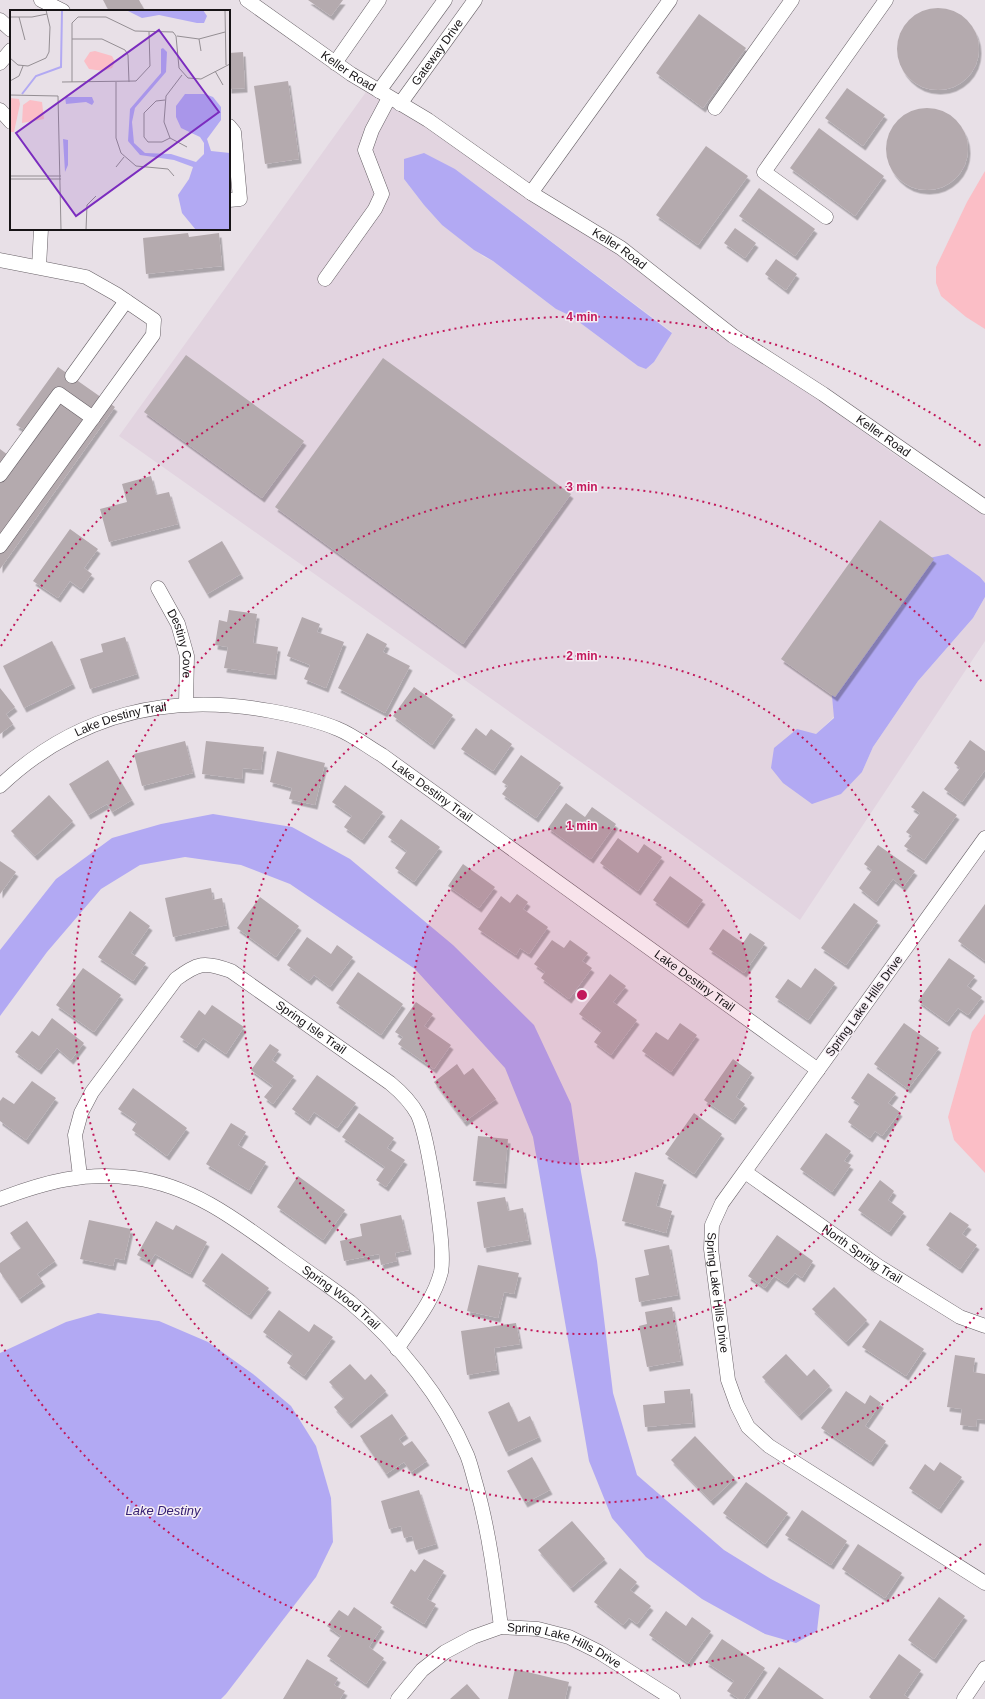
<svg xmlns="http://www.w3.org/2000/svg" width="985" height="1699" font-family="Arial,sans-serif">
  <defs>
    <filter id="shadow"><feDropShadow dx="2.5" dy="4.5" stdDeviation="0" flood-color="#0004"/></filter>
  </defs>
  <rect width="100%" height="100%" fill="#e8e0e7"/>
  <!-- built -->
  <path fill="#e2d4e0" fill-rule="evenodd" d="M366 92 424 126 528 199 617 254 728 342 819 400 891 452 985 516V583L980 577 816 734 862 772 873 747 918 681 973 618 985 597V641L800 920 609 782 119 436ZM424 154 455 169 672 332 654 362 646 369 638 366 571 316 556 309 493 261 484 257 442 225 424 205 404 179Z"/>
  <!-- green -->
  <g fill="#fbbec6">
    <polygon points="985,171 985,329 966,317 941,296 936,283 936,267 967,202"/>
    <polygon points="985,1014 985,1173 954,1140 948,1117 972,1032"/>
  </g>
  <!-- water -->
  <g fill="#b2a9f3">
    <polygon points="424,153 455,169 672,333 654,362 646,369 638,366 571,316 556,309 493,261 474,250 442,225 424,205 404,179 404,159"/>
    <polygon points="948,554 980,577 985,583 985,597 973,618 918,681 873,747 862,772 841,794 812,804 783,783 771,768 774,748 797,729 816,734 834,718 832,696 929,558"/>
    <polygon points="213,814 292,827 350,859 453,945 534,1025 571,1104 581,1172 597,1261 613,1393 637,1475 724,1550 771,1579 820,1605 817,1631 796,1643 765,1634 702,1599 646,1557 612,1518 589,1461 533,1137 505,1068 415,969 290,884 241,865 185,857 140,865 101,889 47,952 0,1016 0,950 56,879 112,838 161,824"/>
    <polygon points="98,1313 159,1321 208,1342 253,1374 291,1406 316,1446 331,1498 333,1542 316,1577 226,1694 221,1699 0,1699 0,1353 66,1322"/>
  </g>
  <!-- building -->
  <g fill="#b4aaae" filter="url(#shadow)">
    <polygon points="103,0 139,0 145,11 109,11"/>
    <polygon points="308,0 343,0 331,16"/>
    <circle cx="938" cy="49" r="41"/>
    <polygon points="699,14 746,48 703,108 656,73"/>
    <polygon points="243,52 245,88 229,89 229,53"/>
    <polygon points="288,81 299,159 265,164 254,86"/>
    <polygon points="847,88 885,115 863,146 825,118"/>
    <circle cx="927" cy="149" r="41"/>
    <polygon points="819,128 884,176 855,216 790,168"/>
    <polygon points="706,146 748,176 698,245 656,215"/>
    <polygon points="759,188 815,229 795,256 739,216"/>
    <polygon points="735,228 756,243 745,258 724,243"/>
    <polygon points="188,233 189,237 219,233 222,266 146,274 143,238"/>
    <polygon points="776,259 797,274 786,290 765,274"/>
    <polygon points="186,355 304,441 262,498 144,412"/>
    <polygon points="383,358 571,494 463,644 275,507"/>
    <polygon points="58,367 115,407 0,569 0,449 8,455 25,430 16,425"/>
    <polygon points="151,476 156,495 169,492 178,524 109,542 100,509 127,502 122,484"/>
    <polygon points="880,520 934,559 835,697 781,659"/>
    <polygon points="70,529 98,549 84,568 92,574 81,589 70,581 58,598 33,581"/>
    <polygon points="222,541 241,574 207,594 188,561"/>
    <polygon points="229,610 257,614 253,643 278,647 274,675 224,668 228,647 215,645 219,620 227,622"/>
    <polygon points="302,617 320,624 317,632 344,642 326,688 304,679 310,665 287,656"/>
    <polygon points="367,633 387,644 383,652 410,666 385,713 338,688"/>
    <polygon points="125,637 137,674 90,689 80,659 103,652 101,644"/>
    <polygon points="52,641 73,684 24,708 3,666"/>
    <polygon points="414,687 453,715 432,745 393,716"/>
    <polygon points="0,688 15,707 6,714 13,724 0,734"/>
    <polygon points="476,728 486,736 491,729 512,744 493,771 461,749"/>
    <polygon points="970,740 985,751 985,770 962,802 944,789 960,768 954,763"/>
    <polygon points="185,741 193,773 142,786 134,754"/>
    <polygon points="206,741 264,747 261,770 243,768 242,779 202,774"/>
    <polygon points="277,751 325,763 315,805 289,799 292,788 270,782"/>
    <polygon points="521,755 561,783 536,818 502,794 508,786 502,782"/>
    <polygon points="108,760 132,800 112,812 107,804 88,815 69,784"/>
    <polygon points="345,785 383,812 362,840 344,827 352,816 332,802"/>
    <polygon points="923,791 957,815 924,860 904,846 912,836 906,832 920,813 911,807"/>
    <polygon points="49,795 73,821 35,856 11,831"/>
    <polygon points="566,803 585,817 592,807 616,824 591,859 548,828"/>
    <polygon points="401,819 440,847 414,882 395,868 407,851 388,837"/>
    <polygon points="618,838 638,853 644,844 662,857 638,891 600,863"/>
    <polygon points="878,845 915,871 903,887 893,879 876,902 859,888 872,870 864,864"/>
    <polygon points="0,861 16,872 0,894"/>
    <polygon points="463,864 495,887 479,908 448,886"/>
    <polygon points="670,876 703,900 686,924 653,900"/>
    <polygon points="211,888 213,900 222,898 227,925 173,937 165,898"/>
    <polygon points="517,894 528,902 523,909 548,927 529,954 520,948 516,955 478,929 501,896 510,903"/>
    <polygon points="260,897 299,926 276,957 237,928"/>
    <polygon points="854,903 878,921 846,965 821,948"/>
    <polygon points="985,904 985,961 958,941"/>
    <polygon points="130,911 150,926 131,953 146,963 133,981 98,957"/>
    <polygon points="723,929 743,943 750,933 765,943 744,973 709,949"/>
    <polygon points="307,937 331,954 337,945 353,957 330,987 314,975 309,981 287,965"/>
    <polygon points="552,940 564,948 570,940 588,953 582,961 592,968 569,999 541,978 545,972 534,964"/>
    <polygon points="949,958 975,976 967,986 982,997 968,1015 958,1008 947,1022 918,1001"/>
    <polygon points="83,968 121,995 94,1032 56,1005"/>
    <polygon points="815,968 835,983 808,1020 775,997 788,979 801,988"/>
    <polygon points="358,972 403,1004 381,1035 336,1003"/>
    <polygon points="610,974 626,986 613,1002 637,1020 611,1055 594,1042 602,1031 579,1014"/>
    <polygon points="416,1002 433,1014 424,1026 451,1045 434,1069 398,1044 403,1037 395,1032"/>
    <polygon points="212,1005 244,1027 226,1054 203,1038 196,1048 180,1037 199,1010 205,1015"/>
    <polygon points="52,1018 84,1043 71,1060 57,1048 39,1070 15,1052 32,1031 39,1036"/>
    <polygon points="680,1023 697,1035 671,1072 642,1051 656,1032 668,1040"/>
    <polygon points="904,1023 939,1048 908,1089 874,1064"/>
    <polygon points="270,1044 279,1050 272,1060 294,1076 273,1104 264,1097 273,1086 251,1070"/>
    <polygon points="733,1059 752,1073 736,1097 745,1104 733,1120 704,1100"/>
    <polygon points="457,1064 464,1075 473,1068 496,1099 464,1122 434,1082"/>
    <polygon points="868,1073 896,1093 888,1103 900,1112 882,1136 875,1131 870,1138 848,1122 860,1104 851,1098"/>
    <polygon points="317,1075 356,1103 337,1128 314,1112 308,1121 292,1109"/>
    <polygon points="32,1081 56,1098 26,1140 0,1121 0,1101 3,1097 14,1104"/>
    <polygon points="133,1088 187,1128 167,1156 132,1130 137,1122 118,1109"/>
    <polygon points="359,1113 394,1138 387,1148 405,1160 386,1187 376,1180 385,1167 342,1137"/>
    <polygon points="694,1113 722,1134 694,1174 665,1154"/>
    <polygon points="231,1123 246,1132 238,1145 266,1162 249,1190 206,1164"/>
    <polygon points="826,1133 851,1151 844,1161 851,1165 832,1192 800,1169"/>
    <polygon points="478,1136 508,1139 504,1184 473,1181"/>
    <polygon points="635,1172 664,1180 656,1206 672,1211 666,1233 622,1221"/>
    <polygon points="298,1176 345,1210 323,1240 277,1207"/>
    <polygon points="880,1180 894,1191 888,1200 904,1212 889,1232 858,1210"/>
    <polygon points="505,1197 508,1211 523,1208 529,1240 484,1248 477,1202"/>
    <polygon points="950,1212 969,1225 962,1234 977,1245 960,1269 926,1245"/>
    <polygon points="401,1215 409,1250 395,1253 397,1261 381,1265 379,1254 344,1261 340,1241 362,1236 360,1224"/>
    <polygon points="89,1220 131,1229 124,1260 115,1258 113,1266 80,1259"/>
    <polygon points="27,1221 55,1261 37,1274 43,1282 19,1299 0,1272 0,1263 21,1248 10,1233"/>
    <polygon points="156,1221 173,1230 176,1225 207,1242 190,1274 155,1254 150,1262 137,1255"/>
    <polygon points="777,1235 813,1261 802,1278 795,1273 786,1284 774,1276 765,1288 748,1276"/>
    <polygon points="669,1245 678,1295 639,1302 635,1278 649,1275 644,1250"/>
    <polygon points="222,1253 269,1288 249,1315 202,1281"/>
    <polygon points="478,1265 519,1273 514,1294 504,1292 498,1318 467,1311"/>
    <polygon points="834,1287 867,1320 846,1342 812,1309"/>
    <polygon points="672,1307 681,1361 647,1367 639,1326 647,1324 645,1312"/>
    <polygon points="279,1310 309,1332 314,1324 333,1337 304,1376 287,1363 293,1354 263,1332"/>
    <polygon points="880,1320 924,1349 906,1376 862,1347"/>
    <polygon points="516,1323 520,1344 494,1348 497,1370 467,1375 461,1331"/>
    <polygon points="786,1354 807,1376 814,1369 830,1386 799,1416 762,1377"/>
    <polygon points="955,1355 975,1358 973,1372 985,1374 985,1420 977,1419 976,1427 960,1425 962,1409 947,1407"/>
    <polygon points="350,1364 365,1380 371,1374 386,1391 349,1424 334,1407 344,1398 329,1382"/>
    <polygon points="690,1389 693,1423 645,1427 643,1405 665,1403 664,1391"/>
    <polygon points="846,1391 865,1404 870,1395 881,1403 865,1426 886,1441 871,1462 821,1428"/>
    <polygon points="509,1402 518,1422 530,1416 539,1437 506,1452 488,1412"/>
    <polygon points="392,1414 406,1434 399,1439 404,1446 412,1441 427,1461 411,1472 404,1462 386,1474 360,1436"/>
    <polygon points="695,1436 735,1478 711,1501 671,1460"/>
    <polygon points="532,1457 550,1490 525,1503 507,1471"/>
    <polygon points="940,1462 962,1477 939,1509 909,1488 925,1464 934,1471"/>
    <polygon points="746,1482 788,1513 765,1544 723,1513"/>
    <polygon points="419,1490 436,1544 416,1550 412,1536 404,1538 401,1526 389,1529 381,1501"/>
    <polygon points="802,1510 847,1541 831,1565 785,1535"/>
    <polygon points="572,1521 605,1559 571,1588 538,1550"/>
    <polygon points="858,1544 902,1573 885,1598 842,1569"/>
    <polygon points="424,1559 444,1571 427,1599 436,1604 424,1624 390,1603 411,1569 415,1572"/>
    <polygon points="620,1568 637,1582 630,1590 651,1606 637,1624 629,1618 623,1625 594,1602"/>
    <polygon points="939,1597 965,1616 934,1659 908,1640"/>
    <polygon points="354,1607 382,1627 369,1647 384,1658 366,1684 327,1656 341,1636 327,1626 339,1610 348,1616"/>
    <polygon points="666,1611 686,1626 692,1617 711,1631 688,1663 649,1635"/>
    <polygon points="722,1639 765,1668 744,1699 739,1699 727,1691 734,1681 706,1662"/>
    <polygon points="899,1654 921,1670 904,1695 910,1699 871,1699 869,1697"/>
    <polygon points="307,1659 338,1678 334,1685 345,1691 340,1699 283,1699"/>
    <polygon points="779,1667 824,1699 757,1699"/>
    <polygon points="515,1669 569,1682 565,1699 508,1699"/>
    <polygon points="467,1684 480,1699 450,1699"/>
  </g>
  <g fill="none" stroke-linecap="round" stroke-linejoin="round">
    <defs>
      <g id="minor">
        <polyline points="41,0 63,11"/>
        <path id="s1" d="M247 0 351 74 428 120 531 193 621 248 733 336 823 394 985 507"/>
        <polyline points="0,20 11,30"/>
        <polyline points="0,63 11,50"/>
        <polyline points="335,63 379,0"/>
        <polyline points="379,91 445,0"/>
        <path id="s2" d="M400 104 475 0"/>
        <polyline points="715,108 792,0"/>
        <polyline points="0,110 11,122"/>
        <polyline points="229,126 234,132 240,199 229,200"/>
        <polyline points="531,193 670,0"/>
        <polyline points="826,217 764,172 886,0"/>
        <polyline points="0,260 86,277 116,294 154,320 153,335 0,546"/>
        <polyline points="39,267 41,229"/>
        <polyline points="325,279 375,209 382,194 365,150 372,130 389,98"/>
        <polyline points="72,376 126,301"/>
        <polyline points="0,475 59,394 93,418"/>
        <path id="s3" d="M158 588 178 624 187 656 186 704"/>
        <path id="s4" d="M0 786C76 714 169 692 271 711 293 715 317 720 338 729 353 735 368 747 382 755L818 1070"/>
        <path id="s5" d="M985 838 722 1203 712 1225 711 1249 728 1380 737 1405 748 1427 769 1446 985 1583"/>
        <path id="s6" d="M745 1172 878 1266 960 1317 985 1326"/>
        <path id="s7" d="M80 1176 75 1135 81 1113 92 1092 176 979C198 963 204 961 231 971L390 1083C401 1092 411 1102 418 1115 428 1138 446 1248 441 1272 434 1300 413 1325 397 1349"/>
        <path id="s8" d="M0 1199C45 1182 85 1171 134 1178 191 1185 237 1220 282 1253 304 1269 328 1285 350 1302 398 1342 443 1398 467 1455 471 1465 473 1475 476 1485 489 1531 495 1579 501 1627"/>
        <path id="s9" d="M398 1699 422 1670 445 1652 473 1637 501 1627 538 1629 569 1637 599 1652 673 1699"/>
        <polyline points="964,1699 985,1668"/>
      </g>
    </defs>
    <!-- minor casing -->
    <use href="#minor" stroke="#676066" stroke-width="15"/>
    <!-- minor -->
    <use href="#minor" stroke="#fff" stroke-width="14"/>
  </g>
  <!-- distance rings -->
  <circle cx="582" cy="995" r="169" fill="#c2185b" fill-opacity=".12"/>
  <g fill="none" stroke="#c2185b" stroke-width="2" stroke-dasharray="2 4">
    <circle cx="582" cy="995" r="169"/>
    <circle cx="582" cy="995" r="339"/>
    <path d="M982 1308A508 508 0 1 1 982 682"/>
    <path d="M981 1544A678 678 0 0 1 1 1344M1 646A678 678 0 0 1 981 446"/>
  </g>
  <g text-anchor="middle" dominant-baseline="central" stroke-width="3" stroke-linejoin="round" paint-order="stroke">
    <!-- street labels -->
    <g font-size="12" fill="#171416" stroke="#f5edf4">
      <text stroke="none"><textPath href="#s2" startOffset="64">Gateway Drive</textPath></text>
      <text stroke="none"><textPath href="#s1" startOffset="124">Keller Road</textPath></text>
      <text stroke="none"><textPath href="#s1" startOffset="448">Keller Road</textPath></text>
      <text stroke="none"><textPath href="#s1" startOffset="772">Keller Road</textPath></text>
      <text stroke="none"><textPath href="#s3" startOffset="61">Destiny Cove</textPath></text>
      <text stroke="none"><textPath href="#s4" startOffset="140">Lake Destiny Trail</textPath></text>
      <text stroke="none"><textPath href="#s4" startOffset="475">Lake Destiny Trail</textPath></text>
      <text stroke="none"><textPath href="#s4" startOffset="799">Lake Destiny Trail</textPath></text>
      <text transform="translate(864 1006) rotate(-54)">Spring Lake Hills Drive</text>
      <text stroke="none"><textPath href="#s7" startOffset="386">Spring Isle Trail</textPath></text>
      <text stroke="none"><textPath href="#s6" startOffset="143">North Spring Trail</textPath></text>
      <text stroke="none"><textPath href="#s5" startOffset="542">Spring Lake Hills Drive</textPath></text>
      <text stroke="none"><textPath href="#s8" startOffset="379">Spring Wood Trail</textPath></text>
      <text stroke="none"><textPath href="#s9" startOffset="195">Spring Lake Hills Drive</textPath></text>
    </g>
    <!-- water labels -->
    <g font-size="13" font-style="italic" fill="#362073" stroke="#f5edf4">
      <text x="163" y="1510">Lake Destiny</text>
    </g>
  </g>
  <!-- overview -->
  <g transform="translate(10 10)">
    <rect width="220" height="220" fill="#e8e0e7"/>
    <path d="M85 41 102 46 105 52 102 58 93 61 79 59 74 51 80 42ZM0 88 9 89 10 94 4 122H0ZM20 90 32 92 34 109 12 113 13 95Z" fill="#fbbec6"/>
    <path d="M116 0H193L197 6 194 13H187L149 5 132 8ZM153 38 157 42 156 62 125 98 122 112 124 133 135 143 161 144 186 152 194 144V133L190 127 171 118 166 107V96L175 84H195L203 87 211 97V110L197 129 201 141 220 143V220H186L172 203 168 185 179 169 183 157 164 150 130 145 118 131 120 99 151 63V39ZM55 87H82L84 92 82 95 76 92 56 94ZM53 129 58 130V155L55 162Z" fill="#b2a9f3"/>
    <path fill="none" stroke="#b2a9f3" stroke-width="2" d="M12 84 26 66 51 57 52 0"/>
    <path fill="none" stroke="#948e93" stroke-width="1" d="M215 0 216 55M0 7H22L37 4M9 7 15 30M167 26 189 29 215 22M62 29H92L115 40 118 45 119 72M189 29 191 41M0 48 8 55 18 56 36 48 39 42 40 17 36 0M205 61 213 75M172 65 156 86 154 112 160 128 177 137M0 71 9 66 13 56M52 72 126 71 140 56 139 22M62 72V13L68 7H96L125 21 163 22 166 26 169 58 178 68 191 69 220 54M106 72V128L111 143 126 156 158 159 164 166M0 85 48 86 51 220M155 90 146 91 134 103V127L138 132H152L160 128M106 157 114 147M0 166H51M0 169H51M76 220 77 195 86 186"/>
    <path fill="#7b2cbf" fill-opacity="0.15" stroke="#7b2cbf" stroke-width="2" d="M149 20 209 102 66 206 6 123Z"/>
    <rect width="220" height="220" fill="none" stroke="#171416" stroke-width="2"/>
  </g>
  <circle cx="582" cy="995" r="6" fill="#c2185b" stroke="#f5edf4" stroke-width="2"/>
  <g font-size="12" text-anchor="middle" font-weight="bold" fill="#c2185b" stroke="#f5edf4" stroke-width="3" stroke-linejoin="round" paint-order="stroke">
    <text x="582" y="321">4 min</text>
    <text x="582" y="491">3 min</text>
    <text x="582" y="660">2 min</text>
    <text x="582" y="830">1 min</text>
  </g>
</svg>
